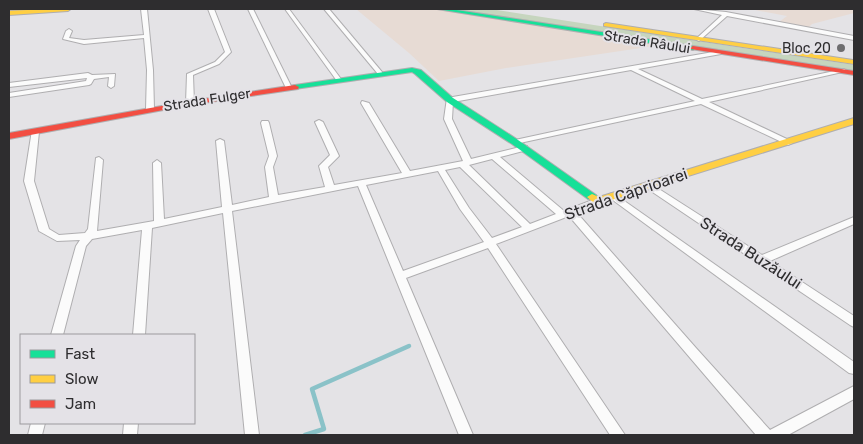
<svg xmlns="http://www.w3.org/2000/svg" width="863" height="444" font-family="Rubik,sans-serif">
  <rect width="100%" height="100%" fill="#e4e3e6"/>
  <!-- commercial -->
  <g fill="#e7dbd4">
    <polygon points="356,9 436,9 661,45 506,68 439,81 409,53"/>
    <polygon points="750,9 854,9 854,13 812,24 808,28 779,22 787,16"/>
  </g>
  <!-- green -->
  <polygon fill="#c6d5be" points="450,9 490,9 854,65 854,72"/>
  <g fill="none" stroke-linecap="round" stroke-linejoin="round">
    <!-- stream -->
    <polyline stroke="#8ac2c8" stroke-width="4.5" points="305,435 324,429 312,389 409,346"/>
    <defs>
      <g id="street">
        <polygon points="141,9 147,9 153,70 154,109 150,111 146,109 147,70 144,38 84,44 63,39 66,31 69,29 72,31 69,38 84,40 144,35"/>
        <polygon points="208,9 214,9 231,52 219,64 193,75 194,103 190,105 186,103 187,74 215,62 225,52"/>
        <polygon points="248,9 253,9 292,88 291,89 286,88"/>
        <polygon points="285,9 289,9 341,79 341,81 337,81"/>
        <polygon points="324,9 329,9 382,72 382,74 378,74"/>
        <polygon points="694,9 726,12 854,36 854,40 727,16 699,41 697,40 697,38 722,15"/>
        <path d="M719 51 721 52V54L638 69 702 99 844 69 847 71 709 102 791 141 792 143 788 145 701 104 515 144 511 142 515 140 695 101 631 70 453 102 452 119 471 159 524 146H527V150L500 157 564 211 595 199H601L603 201 601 203 577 213 696 348 770 430 854 386V399L788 435H756L569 216 496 244 625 435H610L488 248 406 278 473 435H459L358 186 232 211 259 435H245L223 213 152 228 145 335H133L142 230 92 239 86 246 63 335H51L76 246 80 240 57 241 39 231 24 181 32 130H35L39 132 34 181 49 229 59 235 85 233 88 229 96 158 99 157 103 160 97 231 154 221 153 163 157 160 161 163 164 219 222 207 216 141 220 139 224 141 232 205 269 197 265 167 269 156 261 123 262 121H268L269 123 277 156 273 167 278 195 325 187 319 166 330 155 315 122 319 120 323 122 339 156 328 167 334 185 402 173 361 103 362 101 369 103 410 171 463 161 444 119 447 98ZM492 159 556 214 530 224 469 165ZM460 167 522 227 492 238 469 208 445 170ZM438 171 460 209 484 242 403 271 366 185Z"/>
        <polygon points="88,73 92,75 115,74 114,86 111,88 108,86 109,77 94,79 91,84 89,85 9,97 9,93 86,81 87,78 9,87 9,83"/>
        <polygon points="648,182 762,255 854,217 854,224 770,261 854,316 854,327 850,325 645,187 643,185 645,183"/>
        <polygon points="613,193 854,362 854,374 849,373 610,198 608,196 610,194"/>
        <polygon points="31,423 45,423 42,435 28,435"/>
        <polygon points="124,423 138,423 137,435 123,435"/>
      </g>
      <g id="fast">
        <polygon points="437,9 450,9 693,46 696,48 693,50"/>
        <polygon points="412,68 421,70 453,98 518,140 596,195 597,197 596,199 588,199 512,144 447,102 415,74 412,72 295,89 291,87 295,85"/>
      </g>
      <g id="slow">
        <polygon points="46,9 71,9 68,11 9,15 9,11"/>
        <polygon points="606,23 853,60 854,64 604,26 604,24"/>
        <polygon points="854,118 854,124 602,203 594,203 587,197 592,194 599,197"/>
      </g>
      <g id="jam">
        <polygon points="693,46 854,71 854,75 691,49 691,47"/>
        <polygon points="295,85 299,87 298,89 190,105 9,139 9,133 190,101"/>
      </g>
    </defs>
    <!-- street casing -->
    <use href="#street" stroke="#afaeb0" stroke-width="2"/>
    <!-- fast casing -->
    <use href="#fast" stroke="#afaeb0" stroke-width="2"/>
    <!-- slow casing -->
    <use href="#slow" stroke="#afaeb0" stroke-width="2"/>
    <!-- jam casing -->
    <use href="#jam" stroke="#afaeb0" stroke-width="2"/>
    <!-- street -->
    <use href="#street" fill="#fbfbfb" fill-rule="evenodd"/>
    <!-- fast -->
    <use href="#fast" fill="#16e098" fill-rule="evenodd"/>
    <!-- slow -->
    <use href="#slow" fill="#ffcf43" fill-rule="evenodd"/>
    <!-- jam -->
    <use href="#jam" fill="#f24e42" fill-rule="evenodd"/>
  </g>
  <!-- markers -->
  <circle fill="#6e6d6f" stroke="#e4e2e7" stroke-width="2" cx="841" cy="48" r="5"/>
  <g text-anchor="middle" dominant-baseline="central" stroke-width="4" stroke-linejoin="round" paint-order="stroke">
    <!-- far-street labels -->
    <g font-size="14" fill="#2e2d2f" stroke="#e4e2e7">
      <text transform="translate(647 42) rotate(9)">Strada Râului</text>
      <text transform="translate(207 100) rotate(-9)">Strada Fulger</text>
    </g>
    <!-- far-poi labels -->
    <g font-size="14" fill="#2e2d2f" stroke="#e4e2e7" text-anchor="end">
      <text x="831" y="48">Bloc 20</text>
    </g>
    <!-- street labels -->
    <g font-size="16" fill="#2e2d2f" stroke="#e4e2e7">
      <text transform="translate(626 194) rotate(-19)">Strada Căprioarei</text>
      <text transform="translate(751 253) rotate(33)">Strada Buzăului</text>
    </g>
  </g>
  <!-- border -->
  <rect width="863" height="444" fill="none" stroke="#2e2d2f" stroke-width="20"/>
  <!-- legend -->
  <rect x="20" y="334" width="175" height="90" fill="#e4e2e7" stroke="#9b9a9d"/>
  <rect x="30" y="350" width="25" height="8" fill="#16e098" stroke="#9b9a9d"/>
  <text x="65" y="359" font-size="15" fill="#2e2d2f">Fast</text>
  <rect x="30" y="375" width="25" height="8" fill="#ffcf43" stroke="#9b9a9d"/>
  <text x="65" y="384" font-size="15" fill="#2e2d2f">Slow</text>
  <rect x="30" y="400" width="25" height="8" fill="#f24e42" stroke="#9b9a9d"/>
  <text x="65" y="409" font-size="15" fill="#2e2d2f">Jam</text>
</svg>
